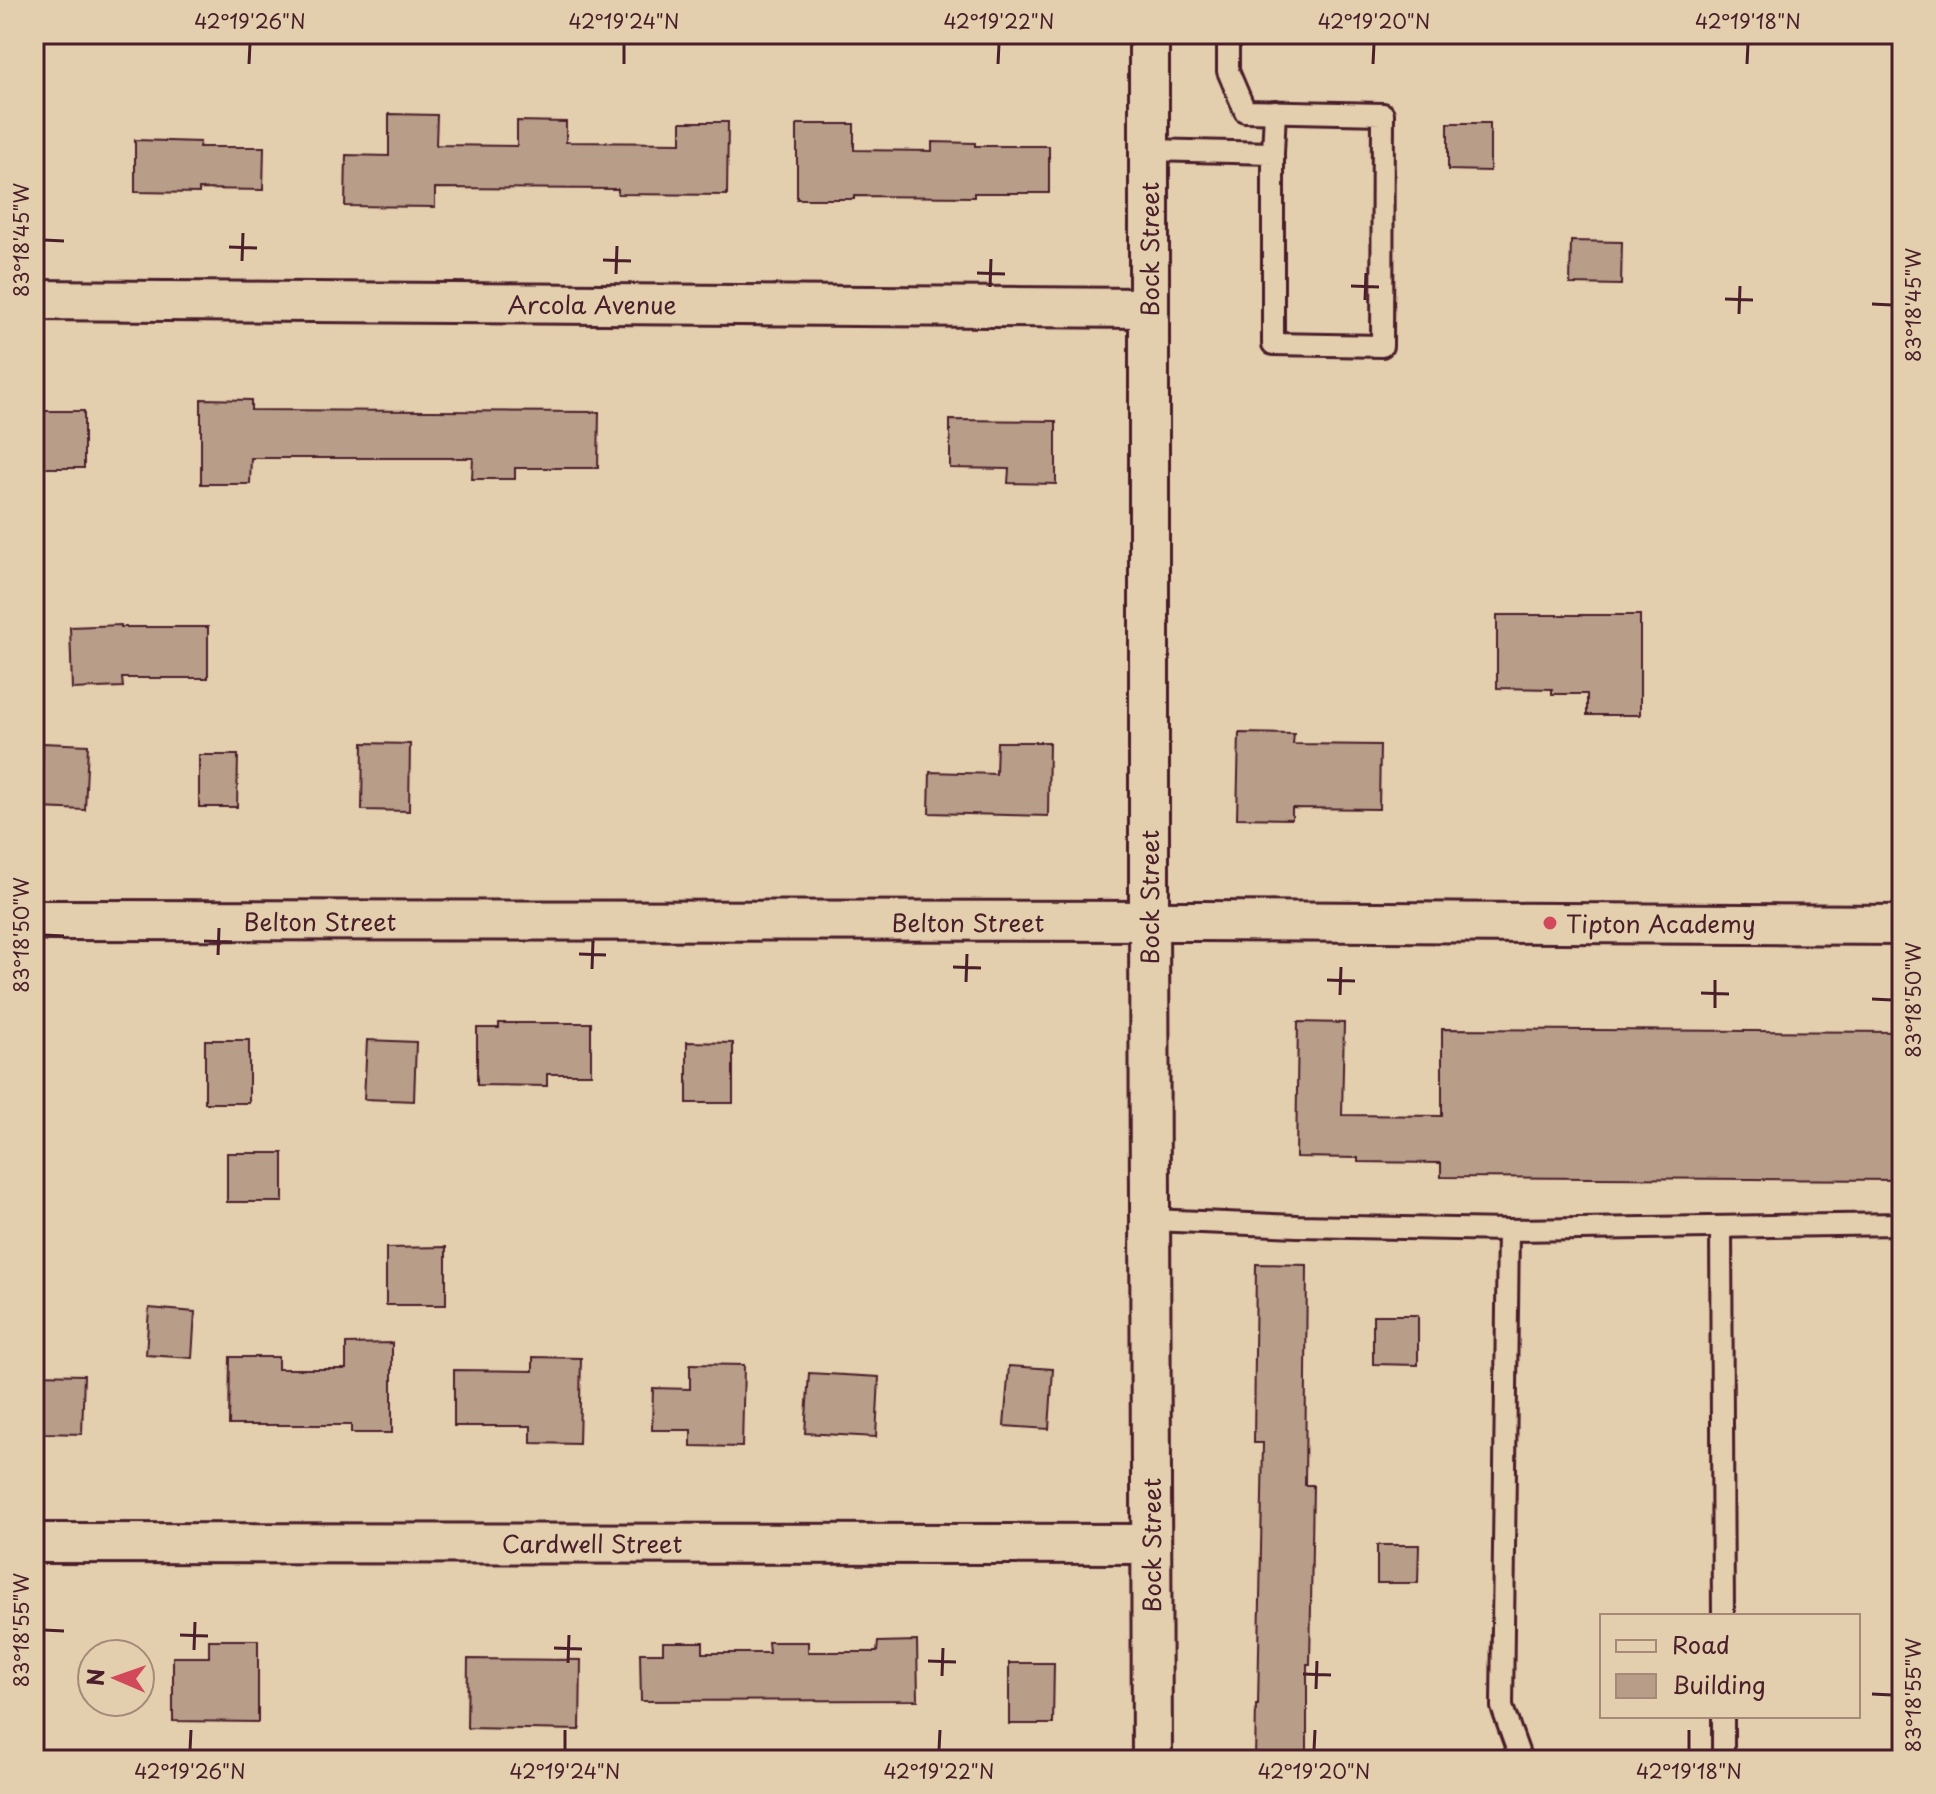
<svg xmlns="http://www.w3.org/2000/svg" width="1936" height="1794" font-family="'Playpen Sans',sans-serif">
  <rect width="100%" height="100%" fill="#e3cfad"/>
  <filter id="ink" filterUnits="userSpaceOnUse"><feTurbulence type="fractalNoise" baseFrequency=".0125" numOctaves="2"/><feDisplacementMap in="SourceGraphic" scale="16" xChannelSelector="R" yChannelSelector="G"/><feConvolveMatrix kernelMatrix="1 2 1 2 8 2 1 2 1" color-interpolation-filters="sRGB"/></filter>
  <g filter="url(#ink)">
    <!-- building -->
    <g fill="#b89e89" stroke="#4a1f2b" stroke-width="2">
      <polygon points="389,114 437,115 436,145 517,146 517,121 566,122 566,142 681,143 681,122 728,122 727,195 618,194 618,189 435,188 435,207 345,206 346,155 389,156"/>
      <polygon points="1448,123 1490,123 1490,171 1448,170"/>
      <polygon points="797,124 854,124 854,150 932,151 932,142 975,143 975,146 1049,146 1049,193 974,193 974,197 854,196 854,199 797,199"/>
      <polygon points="135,140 200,142 199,147 264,147 263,190 199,189 199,193 135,192"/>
      <polygon points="1571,241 1622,242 1621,285 1570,284"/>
      <polygon points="201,399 251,400 251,410 599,412 598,468 515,468 515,479 472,479 473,458 251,458 250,484 201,484"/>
      <rect x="34" y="411" width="50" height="57"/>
      <polygon points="950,420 1056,421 1056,484 1008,483 1009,469 950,468"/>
      <polygon points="1497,615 1640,615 1640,715 1587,715 1587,694 1552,694 1552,689 1497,688"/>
      <polygon points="121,625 121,627 208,627 208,678 122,678 123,687 72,689 70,627"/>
      <polygon points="1239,733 1294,734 1293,744 1380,745 1379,809 1292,808 1292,819 1237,818"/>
      <polygon points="997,742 1049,742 1048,816 929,813 930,772 996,774"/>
      <polygon points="43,743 88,745 85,810 40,808"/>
      <polygon points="363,743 410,744 409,811 362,810"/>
      <polygon points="199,755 238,755 237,807 199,807"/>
      <polygon points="1298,1022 1344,1023 1342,1115 1442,1116 1442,1029 1902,1032 1902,1180 1441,1177 1441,1163 1358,1162 1358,1158 1296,1157"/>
      <polygon points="499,1023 591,1023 591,1074 547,1074 547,1086 477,1085 477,1028 499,1028"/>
      <rect x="205" y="1040" width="44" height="63"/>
      <polygon points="367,1040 416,1042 414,1101 364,1099"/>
      <polygon points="687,1042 733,1043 733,1103 687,1103"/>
      <rect x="227" y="1153" width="56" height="49"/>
      <polygon points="446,1247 446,1305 386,1305 386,1248"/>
      <polygon points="1256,1264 1307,1265 1305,1485 1313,1485 1310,1664 1307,1664 1307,1760 1255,1760 1256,1705 1258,1705 1263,1443 1254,1443"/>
      <polygon points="149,1308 195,1312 192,1358 146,1355"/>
      <polygon points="1373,1315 1418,1315 1418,1365 1373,1364"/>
      <polygon points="392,1343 392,1433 351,1433 351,1425 229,1425 230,1357 278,1357 278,1369 346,1369 346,1344"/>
      <polygon points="533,1357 581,1358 579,1444 531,1443 531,1426 454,1426 454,1370 533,1371"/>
      <polygon points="690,1364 744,1365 742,1447 691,1446 691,1430 652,1430 653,1388 690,1389"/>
      <polygon points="1009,1366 1053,1369 1049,1429 1004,1426"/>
      <polygon points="809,1373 879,1377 876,1437 805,1433"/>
      <polygon points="34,1374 84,1375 82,1434 43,1433 43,1418 34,1418"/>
      <polygon points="1377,1545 1419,1545 1418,1583 1377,1583"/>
      <polygon points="209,1640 258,1640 258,1722 173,1721 173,1657 209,1657"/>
      <polygon points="917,1641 918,1700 641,1701 640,1653 663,1653 663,1642 703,1642 703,1653 769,1653 768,1642 808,1642 808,1652 877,1652 878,1642"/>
      <polygon points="468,1659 581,1660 580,1730 467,1728"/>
      <polygon points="1009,1663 1054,1663 1053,1724 1009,1724"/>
    </g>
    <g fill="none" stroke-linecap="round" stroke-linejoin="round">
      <defs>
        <g id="lane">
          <polyline points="1149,150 1273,153 1273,344 1382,346 1383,114 1245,111 1228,71 1228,34"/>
          <polyline points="1273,153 1275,111"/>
          <polyline points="1151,1220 1297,1226 1508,1230 1902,1224"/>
          <polyline points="1721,1227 1723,1616"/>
          <polyline points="1508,1230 1502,1707 1521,1760"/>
          <polyline points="1723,1760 1723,1716"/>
        </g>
        <g id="street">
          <polyline points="1149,34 1149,921 1152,1760"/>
          <polyline points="34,300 1149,308"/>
          <polyline points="34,920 1199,921 1902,925"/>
          <polyline points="34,1543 1151,1544"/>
        </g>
      </defs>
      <!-- lane casing -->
      <use href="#lane" stroke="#4a1f2b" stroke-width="26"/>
      <!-- street casing -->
      <use href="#street" stroke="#4a1f2b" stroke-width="44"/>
      <!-- lane -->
      <use href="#lane" stroke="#e3cfad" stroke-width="20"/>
      <!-- street -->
      <use href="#street" stroke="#e3cfad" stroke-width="38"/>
    </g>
  </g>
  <!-- ticks -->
  <path fill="none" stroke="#4a1f2b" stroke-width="3" d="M249 64 250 44M624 64V44M998 64 999 44M1373 64 1374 44M1747 64 1748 44M44 240 64 241M229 247 257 248M603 260 631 261M242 261 243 233M977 273 1005 274M616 274 617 246M1351 286 1379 287M990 287 991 259M1725 299 1753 300M1365 300 1366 273M1872 304 1892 305M1739 314 1740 286M44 935 64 936M204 941 232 942M579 954 606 955M218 955 219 928M953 967 981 968M592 969 593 941M1327 980 1355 981M966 982 967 954M1701 993 1729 994M1340 995 1341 967M1872 999 1892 1000M1715 1008V980M44 1630 64 1631M180 1635 208 1636M554 1648 582 1649M194 1650 195 1622M928 1661 956 1662M568 1663 569 1635M1303 1674 1331 1675M942 1676 943 1648M1316 1689 1317 1661M1872 1694 1892 1695M190 1750 191 1730M565 1750V1730M939 1750 940 1730M1314 1750 1315 1730M1689 1750V1730"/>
  <!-- markers -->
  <circle fill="#d1495b" stroke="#e3cfad" stroke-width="3" cx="1550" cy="923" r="8"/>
  <g text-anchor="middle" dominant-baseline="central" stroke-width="6" stroke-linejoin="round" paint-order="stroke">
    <!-- street labels -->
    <g font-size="24" fill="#4a1f2b" stroke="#e3cfad">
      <text transform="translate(1149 249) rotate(-90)">Bock Street</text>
      <text x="592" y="304">Arcola Avenue</text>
      <text transform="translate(1149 897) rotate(-90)">Bock Street</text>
      <text x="320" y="921">Belton Street</text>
      <text x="968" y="922">Belton Street</text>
      <text x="592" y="1543">Cardwell Street</text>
      <text transform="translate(1151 1545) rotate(-90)">Bock Street</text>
    </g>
    <!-- poi labels -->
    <g font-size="24" fill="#4a1f2b" stroke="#e3cfad" text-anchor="start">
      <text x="1566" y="923">Tipton Academy</text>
    </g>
  </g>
  <!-- margin -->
  <rect width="1936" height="1794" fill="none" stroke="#e3cfad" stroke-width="88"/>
  <!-- legend -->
  <rect x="1600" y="1614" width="260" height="104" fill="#e3cfad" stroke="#a68979" stroke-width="2"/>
  <rect x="1616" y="1640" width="40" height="12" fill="#e3cfad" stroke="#a68979" stroke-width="2"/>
  <text x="1672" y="1654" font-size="24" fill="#4a1f2b">Road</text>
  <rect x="1616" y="1674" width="40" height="24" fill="#b89e89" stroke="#a68979" stroke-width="2"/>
  <text x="1672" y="1694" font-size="24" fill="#4a1f2b">Building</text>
  <!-- north arrow -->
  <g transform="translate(116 1678) rotate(272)"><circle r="38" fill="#e3cfad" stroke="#a68979" stroke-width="2"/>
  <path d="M0-6L14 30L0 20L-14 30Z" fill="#d1495b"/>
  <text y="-12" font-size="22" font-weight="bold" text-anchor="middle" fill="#4a1f2b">N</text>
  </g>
  <rect x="44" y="44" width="1848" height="1706" fill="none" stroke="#4a1f2b" stroke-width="3"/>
  <g font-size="20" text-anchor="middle" fill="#4a1f2b">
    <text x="250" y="29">42°19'26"N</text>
    <text x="624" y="29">42°19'24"N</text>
    <text x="999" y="29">42°19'22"N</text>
    <text x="1374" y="29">42°19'20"N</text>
    <text x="1748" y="29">42°19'18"N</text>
    <text transform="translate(22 240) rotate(-90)" y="7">83°18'45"W</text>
    <text transform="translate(1914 305) rotate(-90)" y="7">83°18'45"W</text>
    <text transform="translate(22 935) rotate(-90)" y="7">83°18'50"W</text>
    <text transform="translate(1914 1000) rotate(-90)" y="7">83°18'50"W</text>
    <text transform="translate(22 1630) rotate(-90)" y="7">83°18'55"W</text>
    <text transform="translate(1914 1695) rotate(-90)" y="7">83°18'55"W</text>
    <text x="190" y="1779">42°19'26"N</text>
    <text x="565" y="1779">42°19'24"N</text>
    <text x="939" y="1779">42°19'22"N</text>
    <text x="1314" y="1779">42°19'20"N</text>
    <text x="1689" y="1779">42°19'18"N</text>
  </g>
</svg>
